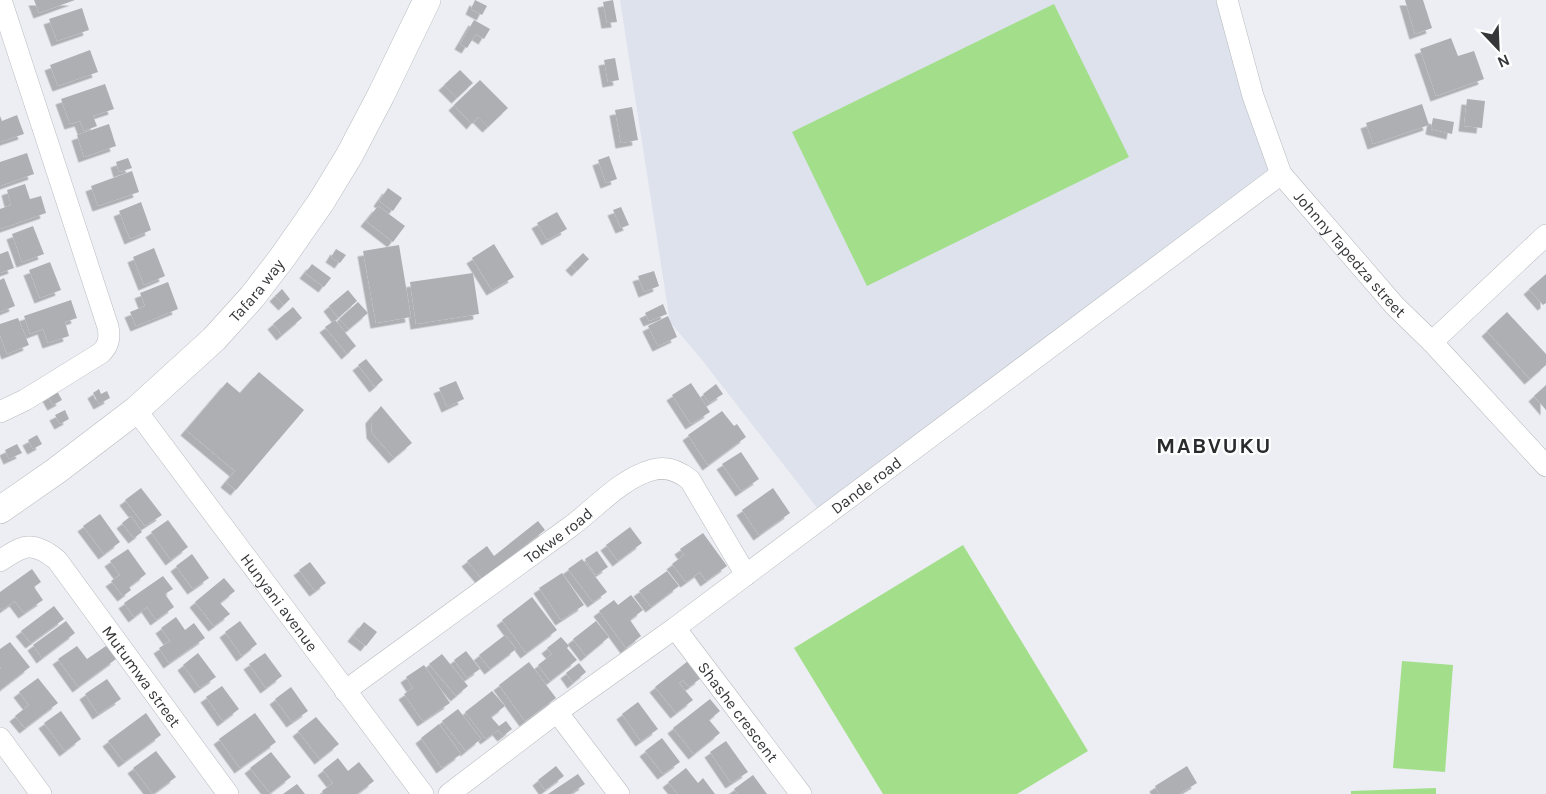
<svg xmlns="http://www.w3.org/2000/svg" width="1546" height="794" font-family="Karla,sans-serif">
  <defs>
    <filter id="shadow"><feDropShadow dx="-5.5" dy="5.5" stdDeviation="0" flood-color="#0004"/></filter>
  </defs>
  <rect width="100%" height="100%" fill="#eceef3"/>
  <!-- built -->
  <polygon fill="#dde2ec" points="620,0 1228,0 1276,172 818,509 702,360 670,322"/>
  <!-- green -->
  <g fill="#a3df8a">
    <polygon points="1054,4 1129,157 867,286 792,132"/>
    <polygon points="963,545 1088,751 1017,794 883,794 794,648"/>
    <polygon points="1402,661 1453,665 1445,772 1393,768"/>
    <polygon points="1436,788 1436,794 1351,794 1351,791"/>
  </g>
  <!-- building -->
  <g fill="#aeafb3" filter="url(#shadow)">
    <polygon points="34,0 75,0 39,13"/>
    <polygon points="475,0 487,6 482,15 471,9"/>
    <polygon points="613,0 617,22 607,23 603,2"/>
    <polygon points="1405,0 1423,0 1432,28 1415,34"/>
    <polygon points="82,8 89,30 57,41 49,19"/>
    <polygon points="474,20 490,29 484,39 476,34 467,48 460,44"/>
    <polygon points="1451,38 1458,56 1474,51 1484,79 1436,96 1420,49"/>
    <polygon points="90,50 98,72 58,86 50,65"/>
    <polygon points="615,58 619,80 608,82 604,60"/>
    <polygon points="460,70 473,83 457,98 444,85"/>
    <polygon points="480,80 508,108 488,127 478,117 472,124 454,105"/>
    <polygon points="105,84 114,109 93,116 97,126 84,131 80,121 70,124 61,99"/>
    <polygon points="1467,99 1485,101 1482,128 1464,126"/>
    <polygon points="1422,104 1429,125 1373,144 1366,123"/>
    <polygon points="632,107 638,140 621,143 615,110"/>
    <polygon points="17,115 24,134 0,142 0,116 2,121"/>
    <polygon points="1433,118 1454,122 1452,134 1431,129"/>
    <polygon points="109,124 116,146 84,157 77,135"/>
    <polygon points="27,153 34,174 0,186 0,162"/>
    <polygon points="609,156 617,179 606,183 598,160"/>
    <polygon points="128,158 132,168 119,172 116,162"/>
    <polygon points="132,171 139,192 98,206 91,186"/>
    <polygon points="25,184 30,199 41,196 46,213 0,229 0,209 11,205 7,190"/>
    <polygon points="388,188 402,198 393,211 379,201"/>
    <polygon points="141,202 151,230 130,239 119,211"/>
    <polygon points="378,206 405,226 393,242 366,221"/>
    <polygon points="621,207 629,225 621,228 613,210"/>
    <polygon points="557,212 567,229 547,240 537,223"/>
    <polygon points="33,226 44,254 22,262 12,234"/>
    <polygon points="494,244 514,277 492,290 472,258"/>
    <polygon points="399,245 411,317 376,323 363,251"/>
    <polygon points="154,248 165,276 144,285 133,257"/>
    <polygon points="336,249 346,255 340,263 331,257"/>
    <polygon points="8,251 14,268 0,273 0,254"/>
    <polygon points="583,253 589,259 577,271 571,265"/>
    <polygon points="50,262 61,290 40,298 29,270"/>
    <polygon points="312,264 331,278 324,287 305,273"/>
    <polygon points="654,271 659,286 644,292 638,276"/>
    <polygon points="473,273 479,314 416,324 410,282"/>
    <polygon points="1546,274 1546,303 1543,305 1529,289"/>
    <polygon points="4,278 15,306 0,312 0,280"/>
    <polygon points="168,282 178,309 136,326 130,312 145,306 140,293"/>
    <polygon points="282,289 290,299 284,305 275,296"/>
    <polygon points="348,290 357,301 338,318 329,306"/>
    <polygon points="71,300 77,318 65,322 69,336 48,343 43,329 30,334 24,316"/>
    <polygon points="358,302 368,313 349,329 339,319"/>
    <polygon points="663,304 667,314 649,321 645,313"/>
    <polygon points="293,307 302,318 282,335 273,324"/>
    <polygon points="1507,312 1546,354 1546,365 1530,379 1487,331"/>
    <polygon points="668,316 677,337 658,346 648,326"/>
    <polygon points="18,318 29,345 7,354 0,335 0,324"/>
    <polygon points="335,320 356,346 347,354 325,327"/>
    <polygon points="366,359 383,380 375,387 358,365"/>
    <polygon points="259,372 304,410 236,490 226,482 235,471 186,430 227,382 240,393"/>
    <polygon points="456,381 464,399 447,407 439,388"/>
    <polygon points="691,383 710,412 691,424 672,395"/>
    <polygon points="716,384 723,394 709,403 703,394"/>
    <polygon points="1546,385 1546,410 1534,396"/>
    <polygon points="99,389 101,394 107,391 110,398 99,404 93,393"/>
    <polygon points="57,391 62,400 53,405 48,396"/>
    <polygon points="381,406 412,443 394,458 372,433 371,418"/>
    <polygon points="65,410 69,419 60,424 55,415"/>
    <polygon points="722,411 734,426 737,424 746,437 708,465 688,435"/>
    <polygon points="37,435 42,444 33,449 28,440"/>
    <polygon points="17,444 22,453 9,459 5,450"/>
    <polygon points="741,452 759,479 741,491 722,464"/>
    <polygon points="141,488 162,515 145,526 125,500"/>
    <polygon points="773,488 790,513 759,535 742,510"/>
    <polygon points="100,514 120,542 104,554 83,526"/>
    <polygon points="131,516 142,532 134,538 122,523"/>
    <polygon points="168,520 188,547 171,560 151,532"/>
    <polygon points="538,521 545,530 482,579 467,561 487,546 494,556"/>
    <polygon points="630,527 642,543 618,561 606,545"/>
    <polygon points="703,533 727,566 706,581 700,572 686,582 672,564 684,555 680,549"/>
    <polygon points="128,549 146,574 129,587 131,590 123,596 111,581 120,575 110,561"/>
    <polygon points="597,551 608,567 596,575 585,559"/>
    <polygon points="192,554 209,578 193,589 176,566"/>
    <polygon points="582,559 607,592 593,602 568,569"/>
    <polygon points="310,562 326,583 315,591 299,570"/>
    <polygon points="32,569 41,582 34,587 43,600 24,613 15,601 2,610 0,608 0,592"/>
    <polygon points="667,571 679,586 651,607 639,591"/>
    <polygon points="562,573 584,605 561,620 539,588"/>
    <polygon points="163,576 173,589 165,594 174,607 156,620 147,607 134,617 124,603"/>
    <polygon points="224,578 235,591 220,603 230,614 214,626 195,602"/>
    <polygon points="631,595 643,610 630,620 641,636 626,648 599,611 614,600 618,605"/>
    <polygon points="532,597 557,630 526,653 502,620"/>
    <polygon points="54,606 64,619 31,643 21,631"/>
    <polygon points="176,617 185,630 194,623 205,638 169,663 159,648 170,641 161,628"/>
    <polygon points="66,621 75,633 42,658 33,645"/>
    <polygon points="240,621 257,644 242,656 225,632"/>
    <polygon points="596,621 609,637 586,656 573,639"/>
    <polygon points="364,622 377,632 366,646 353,636"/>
    <polygon points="505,635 516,649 490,669 479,655"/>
    <polygon points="561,637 569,646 567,648 577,660 550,681 538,665 552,654 547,648"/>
    <polygon points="10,642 30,667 0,690 0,669 1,668 0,667 0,649"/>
    <polygon points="77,646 87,659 106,646 116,659 78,687 58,659"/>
    <polygon points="466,651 480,669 467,678 454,660"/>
    <polygon points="198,653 216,677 200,688 183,665"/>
    <polygon points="265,653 282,676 266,688 249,664"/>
    <polygon points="442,654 468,686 456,696 429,664"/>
    <polygon points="688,661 701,678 689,687 683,680 679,683 693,700 676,713 655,687"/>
    <polygon points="529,662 556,698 525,721 499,685"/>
    <polygon points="579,663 586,672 573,683 566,673"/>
    <polygon points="424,665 450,703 423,721 404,694 413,688 406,677"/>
    <polygon points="38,678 58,703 25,728 15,716 29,705 19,692"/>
    <polygon points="107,679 121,699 98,714 85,694"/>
    <polygon points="222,686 239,709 223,721 206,697"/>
    <polygon points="291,687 308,711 292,722 275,699"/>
    <polygon points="492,691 505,706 491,717 499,726 506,721 512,729 503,736 498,730 486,739 465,712"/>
    <polygon points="710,699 720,711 709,720 720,733 694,754 673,728"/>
    <polygon points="638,702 658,729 641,741 622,714"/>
    <polygon points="458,709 481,739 466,751 442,721"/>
    <polygon points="61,711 81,739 65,751 44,723"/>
    <polygon points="146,713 161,735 124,762 108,741"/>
    <polygon points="255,713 276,742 240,768 219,739"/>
    <polygon points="316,717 339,744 320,759 298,731"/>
    <polygon points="439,724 461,754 442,768 421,738"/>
    <polygon points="662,738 680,762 663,774 645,751"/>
    <polygon points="726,741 748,772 731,783 710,752"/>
    <polygon points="156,751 176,777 153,794 133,768"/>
    <polygon points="271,752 291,777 270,793 250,768"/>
    <polygon points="338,758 348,771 359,762 374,781 357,794 324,794 322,791 333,783 323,770"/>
    <polygon points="556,766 564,776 545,790 538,780"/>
    <polygon points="1187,766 1197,783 1179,794 1159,794 1155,786"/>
    <polygon points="686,768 698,783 703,778 715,794 678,794 668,782"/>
    <polygon points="578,774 585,784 570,794 548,794"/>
    <polygon points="753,775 767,794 738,794 734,789"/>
    <polygon points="297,784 305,794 283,794"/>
  </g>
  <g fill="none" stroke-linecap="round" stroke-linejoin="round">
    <defs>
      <g id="minor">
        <path id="s1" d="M1227 0 1253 96 1281 174 1395 306 1432 342 1546 466"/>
        <polyline points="1432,342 1546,235"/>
        <path id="s2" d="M136 410 423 794"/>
        <path d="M0 412 25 400 101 353C109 345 110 338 108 327L1 0"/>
        <path id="s3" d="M0 561C23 545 33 540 57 560L228 794"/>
        <path id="s4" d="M675 628 801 794"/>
        <path id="s5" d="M345 691C420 637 495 582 570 527 596 508 620 479 652 470 666 466 679 471 690 480L746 575"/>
        <polyline points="557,712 619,794"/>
        <polyline points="0,738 41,794"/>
        <path id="s6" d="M449 794 557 712 675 628 1281 174"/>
      </g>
      <g id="tertiary">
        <path id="s7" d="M0 510 56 471 136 410 214 339 252 297 282 258 321 202 349 156 381 95 427 0"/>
      </g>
    </defs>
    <!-- minor casing -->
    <use href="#minor" stroke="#b8babe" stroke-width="22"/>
    <!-- tertiary casing -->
    <use href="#tertiary" stroke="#b8babe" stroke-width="28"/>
    <!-- minor -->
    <use href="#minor" stroke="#fff" stroke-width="21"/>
    <!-- tertiary -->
    <use href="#tertiary" stroke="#fff" stroke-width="27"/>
  </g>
  <g text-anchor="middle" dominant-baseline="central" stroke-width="4.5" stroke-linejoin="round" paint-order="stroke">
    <!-- street labels -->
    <g font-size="16" fill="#363739" stroke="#fff">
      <text stroke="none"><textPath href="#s1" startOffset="288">Johnny Tapedza street</textPath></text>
      <text stroke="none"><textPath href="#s7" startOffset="339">Tafara way</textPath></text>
      <text stroke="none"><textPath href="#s6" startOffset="519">Dande road</textPath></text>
      <text stroke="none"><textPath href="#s5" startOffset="264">Tokwe road</textPath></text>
      <text stroke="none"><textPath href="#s2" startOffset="240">Hunyani avenue</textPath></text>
      <text stroke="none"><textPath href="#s3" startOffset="208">Mutumwa street</textPath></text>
      <text stroke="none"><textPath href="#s4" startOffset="105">Shashe crescent</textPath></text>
    </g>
    <!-- district labels -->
    <g font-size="22" font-weight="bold" letter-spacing="1.5" fill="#2a2b2e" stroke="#fff">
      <text x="1214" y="446">MABVUKU</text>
    </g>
  </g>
  <!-- north arrow -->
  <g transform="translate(1498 48) rotate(157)" stroke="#ffffff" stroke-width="4.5" paint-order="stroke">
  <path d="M0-4.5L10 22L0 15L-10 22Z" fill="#363739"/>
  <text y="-9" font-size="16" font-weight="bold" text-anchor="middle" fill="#363739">N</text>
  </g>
</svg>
